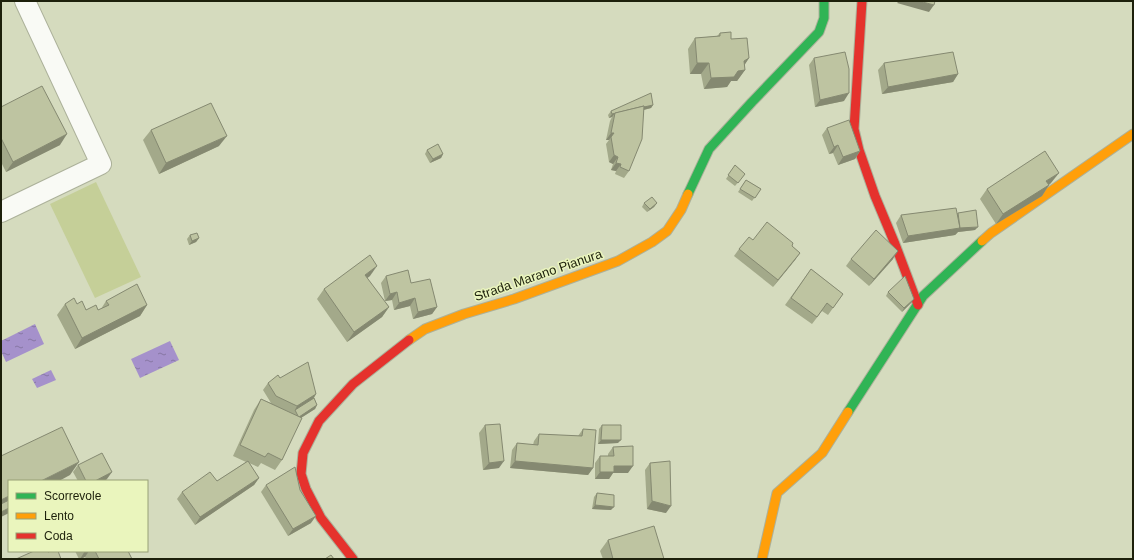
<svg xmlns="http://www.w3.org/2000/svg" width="1134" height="560" font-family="Helvetica,sans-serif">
  <defs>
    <pattern id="water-ripples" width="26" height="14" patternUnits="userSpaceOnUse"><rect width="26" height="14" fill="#a591cb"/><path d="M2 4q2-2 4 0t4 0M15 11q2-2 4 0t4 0" fill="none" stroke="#8676a3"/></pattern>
  </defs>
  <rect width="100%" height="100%" fill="#d5dbbe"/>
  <!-- garden -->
  <polygon fill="#c5cf98" points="96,182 141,277 95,298 50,204"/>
  <!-- water -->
  <g fill="url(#water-ripples)">
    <polygon points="35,324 44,344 6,362 1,351 1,341"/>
    <polygon points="170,341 179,360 140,378 131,359"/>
    <polygon points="51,370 56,380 37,388 32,379"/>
  </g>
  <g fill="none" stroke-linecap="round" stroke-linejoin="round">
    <defs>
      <polyline id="street" points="1,212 101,164 25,1"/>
      <g id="fast">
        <polyline points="688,194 709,149 752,102 819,32 824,18 824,1"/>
        <polyline points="848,412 923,296 982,241"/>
      </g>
      <g id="slow">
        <polyline points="982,241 991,233 1133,134"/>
        <polyline points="409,340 425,329 464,314 514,299 618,261 652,242 667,231 681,210 688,194"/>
        <polyline points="762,559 777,493 822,453 848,412"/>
      </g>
      <g id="jam">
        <polyline points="862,1 854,129 859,150 875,196 895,244 918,305"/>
        <polyline points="353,559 321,518 306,489 301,474 303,453 319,421 353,384 409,340"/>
      </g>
    </defs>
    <!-- street casing -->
    <use href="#street" stroke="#acb19a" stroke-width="22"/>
    <!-- fast casing -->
    <use href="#fast" stroke="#acb19a" stroke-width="11"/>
    <!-- slow casing -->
    <use href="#slow" stroke="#acb19a" stroke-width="11"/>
    <!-- jam casing -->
    <use href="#jam" stroke="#acb19a" stroke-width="11"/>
    <!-- street -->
    <use href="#street" stroke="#f9faf5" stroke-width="20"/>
    <!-- fast -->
    <use href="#fast" stroke="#30b455" stroke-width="9"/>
    <!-- slow -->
    <use href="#slow" stroke="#ff9f0a" stroke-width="9"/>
    <!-- jam -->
    <use href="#jam" stroke="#e5322d" stroke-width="9"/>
  </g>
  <!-- wall -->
  <g fill="#a3a98a">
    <polygon points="720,33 731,39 749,58 744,65 745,70 737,81 731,81 727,87 704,89 701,74 690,74 688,49 695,38 717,36"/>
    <polygon points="814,58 844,101 815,107 809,65"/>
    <polygon points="884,63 958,74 953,82 882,94 878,70"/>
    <polygon points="653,105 651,108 644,110 629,171 624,178 615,174 616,171 611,170 613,164 609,162 606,144 609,140 606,140 610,121 612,117 609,118 608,115 611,111"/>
    <polygon points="1,107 60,145 6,172 1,162"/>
    <polygon points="827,128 860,151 855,159 838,165 833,153 829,154 822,135"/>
    <polygon points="151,130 219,146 159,174 143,140"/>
    <polygon points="427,150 443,154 441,158 430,163 425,154"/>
    <polygon points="735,165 745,174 735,186 726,179"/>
    <polygon points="746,180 761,189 752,201 738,192"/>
    <polygon points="1051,183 1049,185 1042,196 996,224 980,199 987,189"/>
    <polygon points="644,203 657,203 654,207 647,212 642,207"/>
    <polygon points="958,213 975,230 958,232 955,235 903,243 896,223 901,215"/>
    <polygon points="190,235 199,238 196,242 189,245 187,239"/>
    <polygon points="753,240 792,246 800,253 795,260 773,287 734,256 739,249"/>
    <polygon points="851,259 893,259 869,286 846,266"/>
    <polygon points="811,269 843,294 828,315 822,311 812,324 785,305"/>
    <polygon points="370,276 367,278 389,307 382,317 347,342 317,299 324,289"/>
    <polygon points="386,276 411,283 437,307 432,314 413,319 410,306 394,310 392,300 385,301 381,283"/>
    <polygon points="888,292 912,302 902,312 886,296"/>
    <polygon points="106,301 147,305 140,316 75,349 57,315 65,304 77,304 86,310 98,310 101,309"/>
    <polygon points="280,378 316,394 314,398 317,405 315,409 301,418 282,460 275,470 261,463 258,467 249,463 259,478 254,485 195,525 177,499 182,492 217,481 246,462 233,456 254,410 261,399 271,403 263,390 268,383"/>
    <polygon points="485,425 499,468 483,470 479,433"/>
    <polygon points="602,425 618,443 598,444 599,429"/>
    <polygon points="583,429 593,468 588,475 510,468 512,450 517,443 533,445 534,441 539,434 578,436"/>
    <polygon points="613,447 628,473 613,473 609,479 595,479 595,463 600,456 608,456 608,454"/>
    <polygon points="650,463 666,513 647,509 645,470"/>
    <polygon points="78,465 107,479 104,481 78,481 73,472"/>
    <polygon points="266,485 300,490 311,523 288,536 261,492"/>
    <polygon points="597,493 611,510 592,509 594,497"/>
    <polygon points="608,540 664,559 603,559 600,551"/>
    <polygon points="75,551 128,551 132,559 86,559 85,557 81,559 79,559"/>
  </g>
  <!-- shaded-wall -->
  <g fill="#858971">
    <polygon points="899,1 919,1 934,5 929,12 897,3"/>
    <polygon points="749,58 742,69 745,70 737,81 731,81 727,87 704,89 711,78 744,61"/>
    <polygon points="697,63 709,63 701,74 690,74"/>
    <polygon points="958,74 953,82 882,94 888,87"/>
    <polygon points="849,93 844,101 815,107 820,100"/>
    <polygon points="653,105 651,108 614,117 615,113 612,117 609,118 612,114"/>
    <polygon points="611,133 614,133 609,140 606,140"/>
    <polygon points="67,134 60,145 6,172 13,162"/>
    <polygon points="227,136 219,146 159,174 166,163"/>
    <polygon points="838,145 833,153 829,154 834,147"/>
    <polygon points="860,151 855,159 838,165 843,157"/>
    <polygon points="443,154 441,158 430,163 433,159"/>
    <polygon points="614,155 618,157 613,164 609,162"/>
    <polygon points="616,163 621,164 616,171 611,170"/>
    <polygon points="1059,173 1051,183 1039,191 1046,181"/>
    <polygon points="1049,185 1042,196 996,224 1003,214"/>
    <polygon points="657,203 654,207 647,212 650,209"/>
    <polygon points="978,227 975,230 958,232 955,235 903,243 908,236 960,228"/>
    <polygon points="199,238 196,242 189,245 192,241"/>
    <polygon points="898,251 893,259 869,286 874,279"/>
    <polygon points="800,253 795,260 773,287 778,280"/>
    <polygon points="377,266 370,276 358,285 365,275"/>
    <polygon points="397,292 392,300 385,301 390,294"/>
    <polygon points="415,298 410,306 394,310 399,303"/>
    <polygon points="914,299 912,302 902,312 904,308"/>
    <polygon points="147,305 140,316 75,349 82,338"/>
    <polygon points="389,307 382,317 347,342 354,332"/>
    <polygon points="437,307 432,314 413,319 418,312"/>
    <polygon points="316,394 311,402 295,410 297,406"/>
    <polygon points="317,405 315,409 296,421 298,417"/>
    <polygon points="601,440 621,440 618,443 598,444"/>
    <polygon points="504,461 499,468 483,470 489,463"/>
    <polygon points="515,461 593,468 588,475 510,468"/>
    <polygon points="79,462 70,475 59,481 41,481"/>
    <polygon points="614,466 633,466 628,473 613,473 609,479 595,479 600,472"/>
    <polygon points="112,472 107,479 104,481 95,481"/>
    <polygon points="259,478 254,485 195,525 200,517"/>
    <polygon points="9,496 9,505 1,509 1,500"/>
    <polygon points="652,501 671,506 666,513 647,509"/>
    <polygon points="595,505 614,507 611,510 592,509"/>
    <polygon points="9,508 9,513 1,517 1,512"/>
    <polygon points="316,516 311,523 288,536 293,529"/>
    <polygon points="85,551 89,551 85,557 80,559"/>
  </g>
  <!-- building -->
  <g fill="#bec4a1" stroke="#858971">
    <polygon points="919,1 935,1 934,5"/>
    <polygon points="731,32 731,39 747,38 749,58 744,61 745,70 738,71 734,77 711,78 709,63 697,63 695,38 720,36 720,33"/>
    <polygon points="845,52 849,69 849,93 820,100 814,58"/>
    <polygon points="953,52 958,74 888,87 884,63"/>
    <polygon points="42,86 67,134 13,162 1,138 1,107"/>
    <polygon points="651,93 653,105 644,107 644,106 612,114 611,111"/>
    <polygon points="211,103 227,136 166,163 151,130"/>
    <polygon points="644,106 642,139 629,171 620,167 621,164 616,163 618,157 614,155 611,137 614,133 611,133 615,113"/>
    <polygon points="849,120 860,151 843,157 838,145 834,147 827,128"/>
    <polygon points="438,144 443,154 433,159 427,150"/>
    <polygon points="1045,151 1059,173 1046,181 1049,185 1003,214 987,189"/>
    <polygon points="735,165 745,174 738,183 728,175"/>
    <polygon points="746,180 761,189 755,198 740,189"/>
    <polygon points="652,197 657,203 650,209 644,203"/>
    <polygon points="956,208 960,228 908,236 901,215"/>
    <polygon points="976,210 978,227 959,228 960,228 958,213"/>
    <polygon points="767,222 793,243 792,246 800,253 778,280 739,249 749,237 753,240"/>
    <polygon points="876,230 898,251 874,279 851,259"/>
    <polygon points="197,233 199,238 192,241 190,235"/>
    <polygon points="370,255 377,266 365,275 389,307 354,332 324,289"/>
    <polygon points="811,269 843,294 833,308 827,303 817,317 791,298"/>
    <polygon points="408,270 411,283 430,279 437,307 418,312 415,298 399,303 397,292 390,294 386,276"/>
    <polygon points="905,276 914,299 904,308 888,292"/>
    <polygon points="137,284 147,305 82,338 65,304 74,298 77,304 82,301 86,310 96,305 98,310 109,305 106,301"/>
    <polygon points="308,362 316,394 297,406 276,396 268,383 278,375 280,378"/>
    <polygon points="314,398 317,405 299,417 298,416 295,410"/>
    <polygon points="261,399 302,418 282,460 268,453 265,457 240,445"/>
    <polygon points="500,424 504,461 489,463 485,425"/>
    <polygon points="602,425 621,425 621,440 601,440"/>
    <polygon points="62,427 79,462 41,481 9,481 9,496 1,500 1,456"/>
    <polygon points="583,429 596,430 593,468 515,461 517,443 538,445 539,434 582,436"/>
    <polygon points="633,446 633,466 614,466 614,472 600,472 600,456 614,456 613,447"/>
    <polygon points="102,453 112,472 95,481 86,481 78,465"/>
    <polygon points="248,461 259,478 200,517 182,492 210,472 217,481"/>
    <polygon points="670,461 671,506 652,501 650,463"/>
    <polygon points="295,467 300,490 316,516 293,529 266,485"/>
    <polygon points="597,493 614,495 614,507 595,505"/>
    <polygon points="9,500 9,508 1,512 1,504"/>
    <polygon points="654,526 664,559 613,559 608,540"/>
    <polygon points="34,551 48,551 48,552 51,551 58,551 61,559 16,559"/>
    <polygon points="95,551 128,551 132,559 99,559"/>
    <polygon points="331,555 334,559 325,559"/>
  </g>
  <g text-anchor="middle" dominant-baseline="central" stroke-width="3" stroke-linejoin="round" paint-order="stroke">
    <!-- street labels -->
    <g font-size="13" fill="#1d200b" stroke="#eaf5bd">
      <text transform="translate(538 275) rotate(-19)">Strada Marano Pianura</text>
    </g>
  </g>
  <!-- border -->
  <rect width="1134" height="560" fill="none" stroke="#1d200b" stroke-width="4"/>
  <!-- legend -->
  <rect x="8" y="480" width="140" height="72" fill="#eaf5bd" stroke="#98a076"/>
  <rect x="16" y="493" width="20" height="6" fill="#30b455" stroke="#98a076"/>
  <text x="44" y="500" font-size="12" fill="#1d200b">Scorrevole</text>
  <rect x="16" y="513" width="20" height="6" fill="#ff9f0a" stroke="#98a076"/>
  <text x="44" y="520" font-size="12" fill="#1d200b">Lento</text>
  <rect x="16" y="533" width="20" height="6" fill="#e5322d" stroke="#98a076"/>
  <text x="44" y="540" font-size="12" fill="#1d200b">Coda</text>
</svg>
